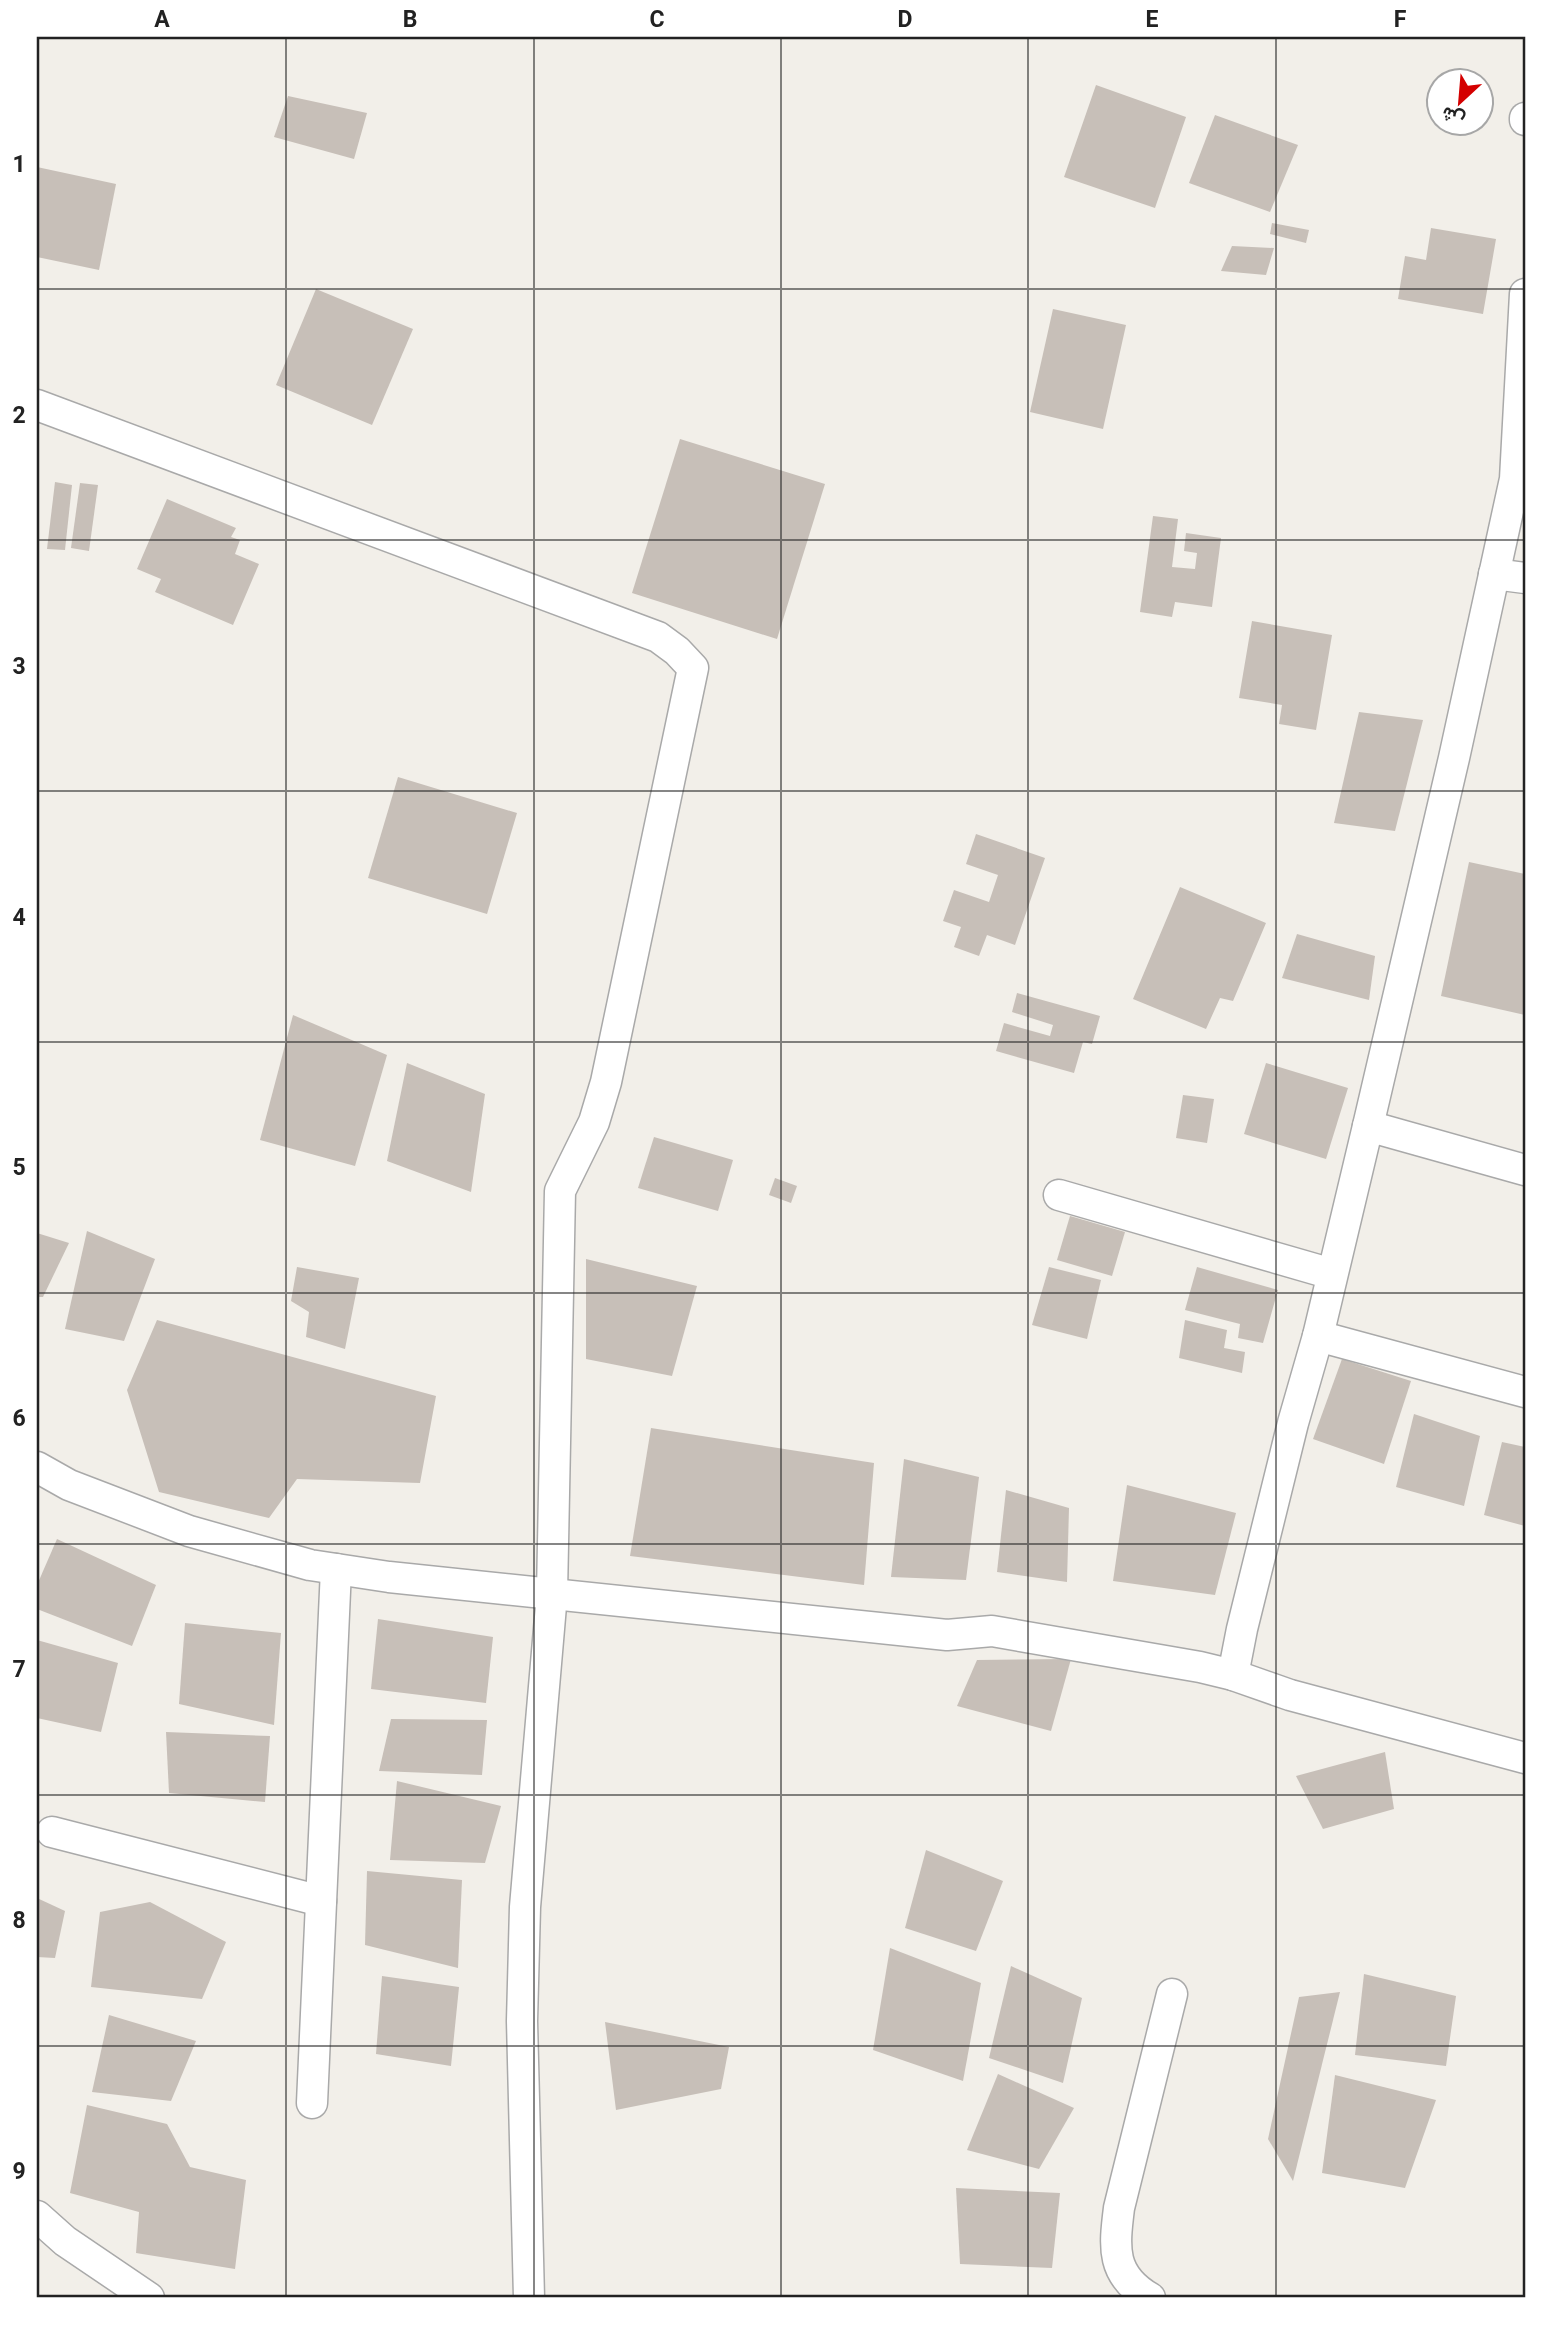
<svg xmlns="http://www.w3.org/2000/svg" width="1562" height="2335" font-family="Roboto,Vazirmatn,sans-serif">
  <rect width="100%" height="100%" fill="#f2efe9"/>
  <!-- building -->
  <g fill="#c7bfb8">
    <polygon points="1096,85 1186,117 1155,208 1064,177"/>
    <polygon points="288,96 367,113 354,159 274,137"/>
    <polygon points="1215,115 1298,145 1270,212 1189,183"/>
    <polygon points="37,167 116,184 99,270 37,257"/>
    <polygon points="1272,223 1309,230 1306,243 1270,234"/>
    <polygon points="1431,228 1496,239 1483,314 1398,299 1405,256 1426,260"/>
    <polygon points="1232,246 1274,248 1266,275 1221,271"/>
    <polygon points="316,289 413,329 372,425 276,385"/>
    <polygon points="1053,309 1126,325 1103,429 1030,412"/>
    <polygon points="680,439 825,484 777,639 632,593"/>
    <polygon points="55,482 72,485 65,550 47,549"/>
    <polygon points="80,483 98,485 89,551 71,548"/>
    <polygon points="167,499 236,528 231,537 240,540 235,554 259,564 233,625 155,592 161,579 137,569"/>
    <polygon points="1153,516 1178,519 1172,567 1195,569 1197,553 1184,551 1186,533 1221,538 1212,607 1175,602 1172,617 1140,612"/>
    <polygon points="1252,621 1332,635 1316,730 1279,724 1282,705 1239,698"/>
    <polygon points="1359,712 1423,720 1395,831 1334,823"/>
    <polygon points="398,777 517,813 487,914 368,878"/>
    <polygon points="976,834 1045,858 1015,945 987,935 979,956 954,947 961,927 943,921 954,890 989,902 998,875 966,864"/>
    <polygon points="1469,862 1525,874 1525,1015 1441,996"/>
    <polygon points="1180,887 1266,923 1233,1001 1220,998 1206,1029 1133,999"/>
    <polygon points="1297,934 1375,956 1369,1000 1282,978"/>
    <polygon points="1017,993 1100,1016 1092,1044 1083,1042 1074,1073 996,1051 1004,1023 1050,1036 1053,1025 1012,1012"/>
    <polygon points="293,1015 387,1055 355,1166 260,1140"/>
    <polygon points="407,1063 485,1094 471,1192 387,1161"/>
    <polygon points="1266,1063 1348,1088 1326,1159 1244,1134"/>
    <polygon points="1183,1095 1214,1099 1207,1143 1176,1138"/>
    <polygon points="654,1137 733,1160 718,1211 638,1188"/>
    <polygon points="775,1178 797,1186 791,1203 769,1195"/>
    <polygon points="1070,1216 1125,1232 1112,1276 1057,1260"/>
    <polygon points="87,1231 155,1259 124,1341 65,1329"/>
    <polygon points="37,1233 69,1243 43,1297 37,1297"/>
    <polygon points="586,1259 697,1286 672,1376 586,1359"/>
    <polygon points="297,1267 359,1278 345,1349 306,1337 309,1312 291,1301"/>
    <polygon points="1049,1267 1101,1280 1087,1339 1032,1325"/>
    <polygon points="1197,1267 1278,1290 1263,1343 1238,1338 1240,1324 1185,1310"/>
    <polygon points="157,1320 436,1396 420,1483 297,1479 269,1518 159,1492 127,1390"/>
    <polygon points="1185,1320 1227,1330 1224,1348 1245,1352 1242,1373 1179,1358"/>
    <polygon points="1342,1359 1411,1381 1384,1464 1313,1439"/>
    <polygon points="1414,1414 1480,1436 1464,1506 1396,1487"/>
    <polygon points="651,1428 874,1463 864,1585 630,1556"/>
    <polygon points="1502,1442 1525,1447 1525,1526 1484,1515"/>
    <polygon points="904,1459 979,1477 966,1580 891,1577"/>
    <polygon points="1127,1485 1236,1513 1215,1595 1113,1581"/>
    <polygon points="1006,1490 1069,1508 1067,1582 997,1572"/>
    <polygon points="57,1539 156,1585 132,1646 37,1609 37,1585"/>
    <polygon points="378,1619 493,1637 486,1703 371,1689"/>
    <polygon points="185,1623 281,1633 274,1725 179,1704"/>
    <polygon points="37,1640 118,1663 101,1732 37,1718"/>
    <polygon points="1071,1659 1051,1731 957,1706 977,1660"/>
    <polygon points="391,1719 487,1720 482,1775 379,1771"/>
    <polygon points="166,1732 270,1736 265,1802 169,1793"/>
    <polygon points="1385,1752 1394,1809 1323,1829 1296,1776"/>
    <polygon points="397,1781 501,1806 485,1863 390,1860"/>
    <polygon points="926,1850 1003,1881 976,1951 905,1928"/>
    <polygon points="367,1871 462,1880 458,1968 365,1945"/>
    <polygon points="37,1898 65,1911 55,1958 37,1957"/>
    <polygon points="150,1902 226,1942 202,1999 91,1987 100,1912"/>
    <polygon points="890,1948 981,1983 963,2081 873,2050"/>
    <polygon points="1011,1966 1082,1998 1063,2083 989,2058"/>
    <polygon points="1364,1974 1456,1996 1446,2066 1355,2055"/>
    <polygon points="382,1976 459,1987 451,2066 376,2054"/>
    <polygon points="1340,1992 1293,2181 1268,2139 1299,1997"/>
    <polygon points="109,2015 196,2041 171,2101 92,2092"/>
    <polygon points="605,2022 729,2047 721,2089 616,2110"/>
    <polygon points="998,2074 1074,2108 1039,2169 967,2150"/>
    <polygon points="1335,2075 1436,2100 1405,2188 1322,2173"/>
    <polygon points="87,2105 167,2124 190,2167 246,2180 235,2269 136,2253 139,2212 70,2193"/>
    <polygon points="956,2188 1060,2193 1052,2268 960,2264"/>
  </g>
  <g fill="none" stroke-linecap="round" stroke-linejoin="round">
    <defs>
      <g id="street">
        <polyline points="1525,118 1525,120"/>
        <polyline points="37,405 658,637 677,651 693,668 606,1082 594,1122 560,1191 552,1594 525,1907 522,2021 529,2298"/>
        <polyline points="1494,574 1525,578"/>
        <polyline points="1368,1126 1525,1170"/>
        <polyline points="1059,1195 1332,1274"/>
        <polyline points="1318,1336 1525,1392"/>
        <polyline points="37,1467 69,1485 189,1531 310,1565 389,1577 947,1635 992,1631 1200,1667 1233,1675 1290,1695 1525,1758"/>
        <polyline points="1233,1675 1242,1629 1293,1423 1318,1336 1368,1126 1454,758 1515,479 1525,294"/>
        <polyline points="52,1832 321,1901"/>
        <polyline points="312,2103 336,1569"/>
        <polyline points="37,2216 65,2241 149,2298"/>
        <path d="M1150 2298C1111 2275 1114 2248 1119 2208L1172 1994"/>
      </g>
    </defs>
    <!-- street casing -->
    <use href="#street" stroke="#a9a9a9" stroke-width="33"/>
    <!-- street -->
    <use href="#street" stroke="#fff" stroke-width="30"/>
  </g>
  <!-- grid -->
  <path fill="none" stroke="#222" stroke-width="2" stroke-opacity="0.55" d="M286 37V2298M534 37V2298M781 37V2298M1028 37V2298M1276 37V2298M37 289H1525M37 540H1525M37 791H1525M37 1042H1525M37 1293H1525M37 1544H1525M37 1795H1525M37 2046H1525"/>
  <!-- border -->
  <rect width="1562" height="2335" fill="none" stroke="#ffffff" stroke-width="77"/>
  <!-- north arrow -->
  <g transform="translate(1460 102) rotate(206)"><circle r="33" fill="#ffffff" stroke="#a7a7a7" stroke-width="2"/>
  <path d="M0-5L12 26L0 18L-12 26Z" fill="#d40000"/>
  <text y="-10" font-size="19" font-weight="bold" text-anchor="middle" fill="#222222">ش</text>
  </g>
  <rect x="38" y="38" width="1486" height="2258" fill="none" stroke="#222" stroke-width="2.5"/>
  <g font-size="23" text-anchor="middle" font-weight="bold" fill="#222">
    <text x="162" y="27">A</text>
    <text x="410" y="27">B</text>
    <text x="657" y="27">C</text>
    <text x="905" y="27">D</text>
    <text x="1152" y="27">E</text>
    <text x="1400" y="27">F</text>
    <text x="19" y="172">1</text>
    <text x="19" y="423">2</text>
    <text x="19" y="674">3</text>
    <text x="19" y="925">4</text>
    <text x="19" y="1175">5</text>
    <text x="19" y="1426">6</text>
    <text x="19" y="1677">7</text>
    <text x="19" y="1928">8</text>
    <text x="19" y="2179">9</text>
  </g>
</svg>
